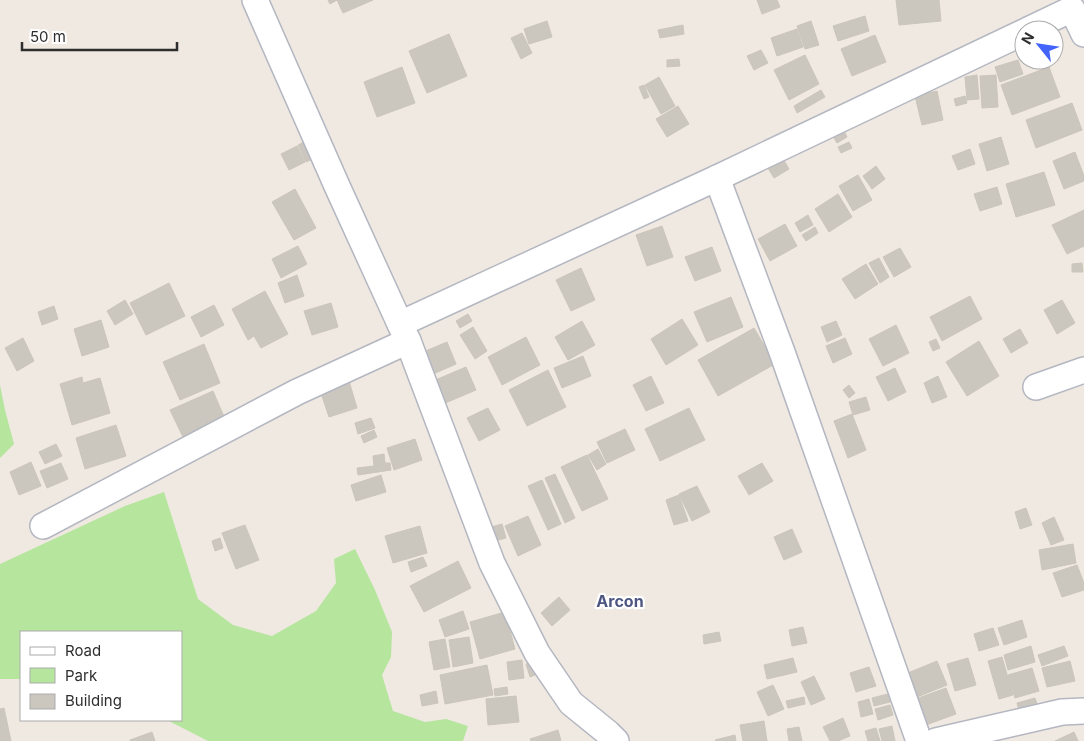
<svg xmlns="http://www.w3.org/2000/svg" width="1084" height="741" font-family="Inter,sans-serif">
  <rect width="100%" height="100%" fill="#efe9e1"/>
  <!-- green -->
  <g fill="#b6e59e">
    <polygon points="0,385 5,410 14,444 0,458"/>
    <polygon points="164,492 198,599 233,625 272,636 316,611 336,583 334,559 355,549 375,590 392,632 391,657 382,675 393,711 425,722 446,719 468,726 463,741 208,741 167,720 181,720 181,632 21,632 21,679 0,679 0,564 125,506"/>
  </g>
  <!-- building -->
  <g fill="#cbc7bf" stroke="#cbc5ba">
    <polygon points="328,0 373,0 343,13 337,0 330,4"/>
    <polygon points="757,0 777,0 780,7 762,14"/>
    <polygon points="896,0 939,0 941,21 899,25"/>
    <polygon points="865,16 869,31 838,41 833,26"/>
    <polygon points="547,21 552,37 529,44 524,29"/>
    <polygon points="811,21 819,45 805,49 797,26"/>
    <polygon points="683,25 684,34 660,38 658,30"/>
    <polygon points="797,29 803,47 777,56 771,38"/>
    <polygon points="522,33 532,53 521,59 511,38"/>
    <polygon points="449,34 467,76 427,93 409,51"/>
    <polygon points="875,35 886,62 852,76 841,49"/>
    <polygon points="761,50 768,63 754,70 747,56"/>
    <polygon points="805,55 819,84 789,100 774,70"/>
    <polygon points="679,59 680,66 667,67 667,60"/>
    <polygon points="1018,60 1023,74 1000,82 995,67"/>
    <polygon points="402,67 415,103 377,117 364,82"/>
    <polygon points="1049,67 1060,97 1012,115 1001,85"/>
    <polygon points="977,75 979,99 967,100 965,77"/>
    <polygon points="996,75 998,107 982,108 980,76"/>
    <polygon points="659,77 675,106 661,114 645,85"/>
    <polygon points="644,85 649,97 644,99 639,87"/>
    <polygon points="821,90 825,97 797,113 794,106"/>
    <polygon points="937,91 943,120 922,125 915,96"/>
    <polygon points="965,96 967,103 956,106 954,99"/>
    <polygon points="1072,103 1082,130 1036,148 1026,120"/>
    <polygon points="678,106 689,124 667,137 656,119"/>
    <polygon points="844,131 847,137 837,143 834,138"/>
    <polygon points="1001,137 1009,164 987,171 979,144"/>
    <polygon points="308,140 317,157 306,162 298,145"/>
    <polygon points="849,142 852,148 841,153 838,147"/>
    <polygon points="297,146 305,162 289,170 281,154"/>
    <polygon points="970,149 975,164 958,170 952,156"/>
    <polygon points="1075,152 1084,176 1084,181 1064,189 1053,161"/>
    <polygon points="783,159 789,169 774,178 768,168"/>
    <polygon points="876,166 885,179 872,189 863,176"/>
    <polygon points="1044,172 1055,205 1016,217 1006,184"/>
    <polygon points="858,175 872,200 853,211 839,186"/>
    <polygon points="997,187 1002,204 980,211 974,194"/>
    <polygon points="295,189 316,228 294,240 272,202"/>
    <polygon points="838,194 852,217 829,232 815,209"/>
    <polygon points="1084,210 1084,246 1067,254 1052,225"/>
    <polygon points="808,215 813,225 800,232 795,223"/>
    <polygon points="785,224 797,246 770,261 758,239"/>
    <polygon points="662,226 673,257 647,266 636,235"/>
    <polygon points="815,227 818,233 806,241 802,235"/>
    <polygon points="298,246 307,264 281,278 272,259"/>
    <polygon points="712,247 721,271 695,281 685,257"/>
    <polygon points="900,248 911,267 894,277 883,257"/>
    <polygon points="879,258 889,277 880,283 869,263"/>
    <polygon points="1082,263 1083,272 1072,272 1072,264"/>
    <polygon points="866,264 878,284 855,299 842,279"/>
    <polygon points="581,268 595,300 571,311 556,280"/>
    <polygon points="297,275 304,296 285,303 278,283"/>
    <polygon points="169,283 185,316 146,335 130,303"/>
    <polygon points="265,291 288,334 261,348 254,336 248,340 232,309"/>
    <polygon points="970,296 982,319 942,341 930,317"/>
    <polygon points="731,297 743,327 707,342 694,312"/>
    <polygon points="125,300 133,314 115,325 107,311"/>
    <polygon points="1062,300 1075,323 1057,334 1044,310"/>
    <polygon points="331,303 338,327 312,335 304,311"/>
    <polygon points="214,305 224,325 201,337 191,317"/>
    <polygon points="54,306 58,319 42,325 38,312"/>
    <polygon points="468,314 472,321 460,328 456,321"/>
    <polygon points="682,319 698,345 666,365 651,339"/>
    <polygon points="101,320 109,347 82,356 74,329"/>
    <polygon points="582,321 595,345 568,360 555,337"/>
    <polygon points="836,321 842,335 827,342 821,327"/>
    <polygon points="896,325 909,353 883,366 869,339"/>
    <polygon points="473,327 487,351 475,359 460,335"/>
    <polygon points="754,328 775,364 718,396 698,360"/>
    <polygon points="1020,329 1028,343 1011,353 1003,339"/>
    <polygon points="526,337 540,365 502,385 488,357"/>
    <polygon points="23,338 34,361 17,371 5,348"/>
    <polygon points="845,338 852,354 833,363 826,346"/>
    <polygon points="936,339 940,348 933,351 929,342"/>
    <polygon points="979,341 999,376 967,396 946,362"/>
    <polygon points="447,342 456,364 431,375 421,353"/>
    <polygon points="204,344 220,383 180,400 163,362"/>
    <polygon points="583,356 591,376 562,388 554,368"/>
    <polygon points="466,367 476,390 443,404 433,381"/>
    <polygon points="895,368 906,392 888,401 876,377"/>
    <polygon points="548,370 566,407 527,426 509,390"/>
    <polygon points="651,376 664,403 646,411 633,385"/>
    <polygon points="938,376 947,397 932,403 924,383"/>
    <polygon points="82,377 83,383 100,378 110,413 72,425 60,384"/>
    <polygon points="349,381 357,408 329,417 320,390"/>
    <polygon points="849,385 855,393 849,398 843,390"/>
    <polygon points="213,391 225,419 183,437 170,410"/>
    <polygon points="866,397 870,410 853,415 849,402"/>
    <polygon points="488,408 500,430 479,441 467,418"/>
    <polygon points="689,408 705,440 660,461 645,429"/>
    <polygon points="852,414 866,450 848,458 834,421"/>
    <polygon points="371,418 375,428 358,434 355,423"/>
    <polygon points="116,425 126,456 85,469 76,438"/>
    <polygon points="625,429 635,450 607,463 597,442"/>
    <polygon points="374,430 377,437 364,443 361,436"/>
    <polygon points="415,439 422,460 394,470 387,448"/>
    <polygon points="56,444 62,456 45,464 39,452"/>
    <polygon points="598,449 606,464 597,470 588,455"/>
    <polygon points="384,454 385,463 390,463 391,470 358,475 357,468 374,466 373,456"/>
    <polygon points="587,455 608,499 582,511 561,467"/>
    <polygon points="31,462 41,486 19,495 10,472"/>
    <polygon points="61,463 68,479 47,488 40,471"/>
    <polygon points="762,463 773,481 749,495 738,476"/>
    <polygon points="555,474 575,518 565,523 545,478"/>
    <polygon points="381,475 386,492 356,501 351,485"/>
    <polygon points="542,480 561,524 548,530 528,486"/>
    <polygon points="697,486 710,512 692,521 679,494"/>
    <polygon points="679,495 688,521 674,525 666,500"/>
    <polygon points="1026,508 1032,525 1020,529 1015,512"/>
    <polygon points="528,516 541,545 518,556 505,526"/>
    <polygon points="1054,517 1064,540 1051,545 1042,523"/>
    <polygon points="502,524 506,538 495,541 491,527"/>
    <polygon points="245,525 259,560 236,569 222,533"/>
    <polygon points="420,526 427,553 393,563 385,536"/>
    <polygon points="792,529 802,552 784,560 774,537"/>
    <polygon points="220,538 223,548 215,551 212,541"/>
    <polygon points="1073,544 1076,563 1042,570 1039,550"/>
    <polygon points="423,557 427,566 411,572 408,562"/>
    <polygon points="458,561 471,588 424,612 410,586"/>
    <polygon points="1077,565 1084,583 1084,590 1062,597 1053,573"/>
    <polygon points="559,597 570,610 552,626 541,613"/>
    <polygon points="463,611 469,629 445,637 439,620"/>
    <polygon points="505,612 515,649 480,659 470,622"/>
    <polygon points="1022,620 1027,637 1004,645 998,628"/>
    <polygon points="803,627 807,643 792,646 789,630"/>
    <polygon points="993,628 999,645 979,651 974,634"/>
    <polygon points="719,632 721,641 704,644 703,635"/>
    <polygon points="469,637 473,663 453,667 449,640"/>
    <polygon points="445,639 450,667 434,670 429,642"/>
    <polygon points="1031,646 1035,662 1008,670 1004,655"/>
    <polygon points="1064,646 1068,656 1042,666 1038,655"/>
    <polygon points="1002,657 1013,695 999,699 988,661"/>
    <polygon points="793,658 797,672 767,679 764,665"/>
    <polygon points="968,658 976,685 955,691 947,664"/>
    <polygon points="522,660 524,678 509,680 507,662"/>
    <polygon points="537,660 542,672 530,677 526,664"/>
    <polygon points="937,661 947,685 912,699 903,675"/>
    <polygon points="1070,661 1075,681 1047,687 1042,668"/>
    <polygon points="487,665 493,695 445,704 440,675"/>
    <polygon points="869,667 876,686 856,692 850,673"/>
    <polygon points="1032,668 1039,691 1015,698 1008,675"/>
    <polygon points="814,676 825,699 811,705 801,682"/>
    <polygon points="773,685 784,709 768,716 757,692"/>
    <polygon points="507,687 508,694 495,696 494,689"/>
    <polygon points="946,688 956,714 923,726 913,700"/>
    <polygon points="436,691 438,703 422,706 420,695"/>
    <polygon points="888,694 890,702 874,706 872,698"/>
    <polygon points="516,696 519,722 488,725 486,699"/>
    <polygon points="804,697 805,704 788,708 786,701"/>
    <polygon points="1035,698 1039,710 1020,715 1017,703"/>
    <polygon points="869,699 873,714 861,717 858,702"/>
    <polygon points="890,705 893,715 878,720 875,709"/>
    <polygon points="4,708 11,741 0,741 0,709"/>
    <polygon points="843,718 850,736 838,741 830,741 823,727"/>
    <polygon points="764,721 767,741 743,741 740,725"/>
    <polygon points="892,726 895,741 882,741 879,729"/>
    <polygon points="799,727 802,741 789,741 787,729"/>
    <polygon points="876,728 880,741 868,741 865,731"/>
    <polygon points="558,730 561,741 531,741 530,739"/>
    <polygon points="152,732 155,741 130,741 130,740"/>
    <polygon points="1074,732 1078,741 1055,741"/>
    <polygon points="735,735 736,741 716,741 715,740"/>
  </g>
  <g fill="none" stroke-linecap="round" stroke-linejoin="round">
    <defs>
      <g id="street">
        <polyline points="255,0 337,186 400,324"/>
        <polyline points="1028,30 1072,9 1084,34"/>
        <polyline points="717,178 782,352 919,741"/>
        <polyline points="1036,387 1084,370"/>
        <polyline points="43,526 297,392 408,341"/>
        <polyline points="616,741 608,733 571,703 537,653 492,563 408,341 400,324 717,178 1024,32"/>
        <polyline points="936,741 1062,712 1084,711"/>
      </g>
    </defs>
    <!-- street casing -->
    <use href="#street" stroke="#b4b7c1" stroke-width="28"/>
    <!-- street -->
    <use href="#street" stroke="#fff" stroke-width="25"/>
  </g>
  <g text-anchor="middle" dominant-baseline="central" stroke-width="4.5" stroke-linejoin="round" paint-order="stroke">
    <!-- quarter labels -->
    <g font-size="16" font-weight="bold" fill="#4d5680" stroke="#fff">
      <text x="620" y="601">Arcon</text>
    </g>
  </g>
  <!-- legend -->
  <rect x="20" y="631" width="162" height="90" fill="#ffffff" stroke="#ababab"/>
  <rect x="30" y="647" width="25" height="8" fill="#ffffff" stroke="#ababab"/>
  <text x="65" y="656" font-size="15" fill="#2e2e2e">Road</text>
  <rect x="30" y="668" width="25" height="15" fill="#b6e59e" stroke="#ababab"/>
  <text x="65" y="681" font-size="15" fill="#2e2e2e">Park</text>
  <rect x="30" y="694" width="25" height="15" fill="#cbc7bf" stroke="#ababab"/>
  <text x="65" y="706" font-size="15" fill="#2e2e2e">Building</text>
  <!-- north arrow -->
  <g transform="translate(1039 45) rotate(300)"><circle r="24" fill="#ffffff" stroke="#ababab"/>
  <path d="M0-4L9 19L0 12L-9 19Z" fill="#4264fb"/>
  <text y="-8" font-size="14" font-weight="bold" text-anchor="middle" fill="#2e2e2e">N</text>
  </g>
  <!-- scale -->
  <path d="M22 42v8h155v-8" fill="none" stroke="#2e2e2e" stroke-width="2.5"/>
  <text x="30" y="42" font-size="15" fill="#2e2e2e" stroke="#ffffff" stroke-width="4" paint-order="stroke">50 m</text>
</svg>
